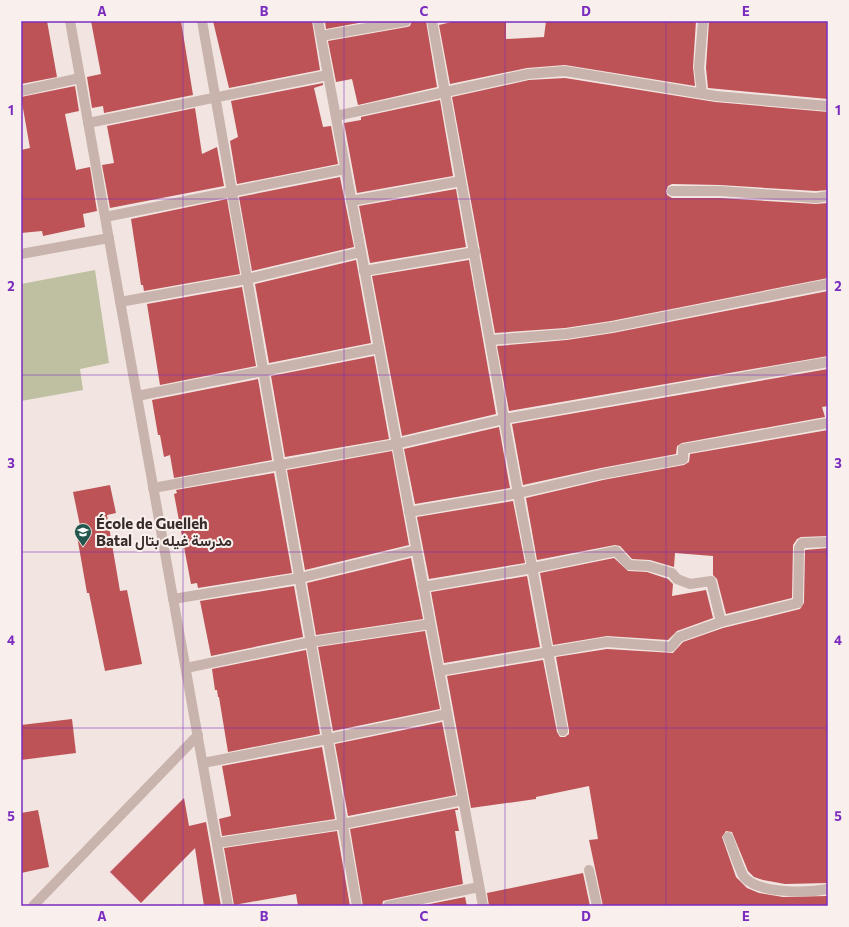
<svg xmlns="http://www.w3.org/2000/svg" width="849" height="927" font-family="Commissioner,Vazirmatn,sans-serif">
  <rect width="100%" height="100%" fill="#f2e5e1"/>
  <!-- green -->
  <polygon fill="#bec0a1" points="95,270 109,363 80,369 83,390 21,401 21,284"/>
  <!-- building -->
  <g fill="#bd5356">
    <polygon points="21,21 47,21 57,77 21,84"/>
    <polygon points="91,21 181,21 193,95 104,113 103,106 92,108 87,77 101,74"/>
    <polygon points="213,21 312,21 320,70 229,88"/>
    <polygon points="325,21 369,21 326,29"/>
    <polygon points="412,21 426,21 437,87 358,105 352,79 336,82 328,41 407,27 410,26"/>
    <polygon points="456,21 506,21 506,39 544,37 546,21 696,21 693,67 695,86 565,65 527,68 450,84 439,25"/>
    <polygon points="709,21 828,21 828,99 708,88 706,68"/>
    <polygon points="565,78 715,102 828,112 828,190 816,191 720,185 672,184 668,186 666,191 667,195 672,198 720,198 816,204 828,203 828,278 611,321 565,328 495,333 452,97 529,80"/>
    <polygon points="323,83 323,85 314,88 323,127 331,126 338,164 237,184 230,141 238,137 231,101"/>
    <polygon points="75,86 79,111 65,114 76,170 90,167 97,211 83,214 85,227 43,236 42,231 21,233 21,150 30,148 21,97"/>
    <polygon points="440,100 453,176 357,193 344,123 361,120 361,117"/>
    <polygon points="195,108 202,154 217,147 224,186 110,208 102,165 114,163 107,126"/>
    <polygon points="340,177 354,247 252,271 239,197"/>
    <polygon points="456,189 466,247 370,263 359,206"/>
    <polygon points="227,199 240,274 144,291 143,285 141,285 131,219"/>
    <polygon points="356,260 371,343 269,363 255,284"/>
    <polygon points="469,260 496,414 402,436 372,276"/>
    <polygon points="242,287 256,366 160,385 147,304"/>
    <polygon points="828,291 828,356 509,411 497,346 567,340 613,333"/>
    <polygon points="374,356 389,439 285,457 271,376"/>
    <polygon points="828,369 828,406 822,407 825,417 682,443 677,446 676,454 601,468 523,485 512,424"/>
    <polygon points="258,379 272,460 174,478 170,455 164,457 160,435 158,435 152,400"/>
    <polygon points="499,427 510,488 415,504 404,449"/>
    <polygon points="828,430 828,536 801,537 797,539 793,545 792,598 726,614 717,579 713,575 713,556 675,553 674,567 650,560 632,559 620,546 615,545 537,560 526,498 603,480 684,465 689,462 690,454"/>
    <polygon points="392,451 409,545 305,570 287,470"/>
    <polygon points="274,473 292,573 198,588 197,583 191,584 174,494 177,493 176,490"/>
    <polygon points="110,485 116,513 107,515 120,591 127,590 142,664 105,671 89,593 87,593 77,536 82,535 73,492"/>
    <polygon points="513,501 525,563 429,579 417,517"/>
    <polygon points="828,548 828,883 785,884 763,880 754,877 748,871 732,832 726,831 722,837 736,877 747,888 759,893 783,897 828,896 828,906 603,906 589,840 598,839 589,786 536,797 536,799 471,808 447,676 543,660 557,732 560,737 565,737 569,734 569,730 556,657 607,649 673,653 683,642 723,628 800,609 804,603 805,550"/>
    <polygon points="411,558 423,619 316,635 307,583"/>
    <polygon points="614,558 628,571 647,572 668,579 673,584 672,596 706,590 713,618 677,631 668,640 607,636 553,645 540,573"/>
    <polygon points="527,576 540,647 444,663 431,592"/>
    <polygon points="294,586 303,637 211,656 200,601"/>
    <polygon points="425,631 440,709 333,731 318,647"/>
    <polygon points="306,650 320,734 228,752 219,697 218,697 217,690 215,690 212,669"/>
    <polygon points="72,719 76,753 21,760 21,725"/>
    <polygon points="442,722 456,795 348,816 335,744"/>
    <polygon points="322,747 335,819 222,836 219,819 231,816 222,766"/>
    <polygon points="184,798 189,826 206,822 221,906 204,906 195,848 141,903 110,872"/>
    <polygon points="458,808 458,810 455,810 459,831 455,831 463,884 387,900 383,901 382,906 363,906 350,829"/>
    <polygon points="38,810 49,867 21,873 21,813"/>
    <polygon points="337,831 350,906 298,906 296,894 234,905 224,848"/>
    <polygon points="583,873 590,906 489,906 487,893"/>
    <polygon points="465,897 467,906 420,906"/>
  </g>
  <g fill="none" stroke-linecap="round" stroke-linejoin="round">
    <!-- lane -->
    <g stroke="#c9b3ad" stroke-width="10">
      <polyline points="351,201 461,181"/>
      <polyline points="409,512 519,493 602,474 683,459 683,449 828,423"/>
      <polyline points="533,568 616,551 629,565 648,566 672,573 677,579 690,584 711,581 721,622"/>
      <polyline points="439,671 607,642 671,647 679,637 721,622 798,603 799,548 802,543 828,542"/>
      <path d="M728 837C732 846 740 872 744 877 759 894 808 893 828 889"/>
    </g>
    <!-- street -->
    <g stroke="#c9b3ad" stroke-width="10">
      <polyline points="70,21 228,906"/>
      <polyline points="202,21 357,906"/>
      <polyline points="318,21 483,906"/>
      <polyline points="432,21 504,419 563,731"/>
      <polyline points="321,36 406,21"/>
      <polyline points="21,91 80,78"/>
      <polyline points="702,93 699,68 703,21"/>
      <polyline points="336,116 528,74 565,71 716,96 828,106"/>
      <polyline points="88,123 328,75"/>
      <polyline points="672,191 720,191 816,198 828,196"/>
      <polyline points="105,217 345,169"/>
      <polyline points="21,254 109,238"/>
      <polyline points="364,271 475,252"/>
      <polyline points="120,302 247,279 361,252"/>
      <polyline points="491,340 566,334 612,327 828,284"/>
      <polyline points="137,396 379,348"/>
      <polyline points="153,488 396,444 504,419 828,362"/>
      <polyline points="423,587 533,568"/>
      <polyline points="173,599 300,578 416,550"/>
      <polyline points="186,668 311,642 430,624"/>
      <polyline points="203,763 328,739 447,714"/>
      <polyline points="217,843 343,824 463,800"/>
      <polyline points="589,870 597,906"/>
      <polyline points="33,906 198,735"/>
      <polyline points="388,906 479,887"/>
    </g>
  </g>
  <!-- grid -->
  <path fill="none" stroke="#7b2cbf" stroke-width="1" stroke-opacity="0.55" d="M183 21V906M344 21V906M505 21V906M666 21V906M21 199H828M21 375H828M21 552H828M21 728H828"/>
  <!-- icons -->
  <defs>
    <symbol id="school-pin" viewBox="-11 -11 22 30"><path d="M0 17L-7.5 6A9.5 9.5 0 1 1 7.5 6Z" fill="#23574d" stroke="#f9f0ed"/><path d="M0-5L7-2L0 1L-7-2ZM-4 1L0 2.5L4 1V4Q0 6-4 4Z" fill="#fff"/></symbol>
  </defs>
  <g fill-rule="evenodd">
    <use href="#school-pin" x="73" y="522" width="20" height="27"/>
  </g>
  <g text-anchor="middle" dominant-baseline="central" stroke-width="4" stroke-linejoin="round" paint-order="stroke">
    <!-- poi labels -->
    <g font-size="15" font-weight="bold" fill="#382c2b" stroke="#f9f0ed" text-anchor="start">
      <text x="96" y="523">École de Guelleh<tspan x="96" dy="17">Batal مدرسة غيله بتال</tspan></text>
    </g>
  </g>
  <!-- border -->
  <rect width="849" height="927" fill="none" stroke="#f9f0ed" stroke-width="44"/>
  <rect x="22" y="22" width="805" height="883" fill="none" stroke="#7b2cbf" stroke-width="1.5"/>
  <g font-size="13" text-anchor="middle" font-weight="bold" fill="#7b2cbf">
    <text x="102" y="16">A</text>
    <text x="264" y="16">B</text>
    <text x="424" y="16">C</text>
    <text x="586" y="16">D</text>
    <text x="746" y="16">E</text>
    <text x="11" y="115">1</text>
    <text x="838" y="115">1</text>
    <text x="11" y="291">2</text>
    <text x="838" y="291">2</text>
    <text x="11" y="468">3</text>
    <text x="838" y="468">3</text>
    <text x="11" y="645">4</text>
    <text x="838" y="645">4</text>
    <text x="11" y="821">5</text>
    <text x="838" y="821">5</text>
    <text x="102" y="921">A</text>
    <text x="264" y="921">B</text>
    <text x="424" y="921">C</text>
    <text x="586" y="921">D</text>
    <text x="746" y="921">E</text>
  </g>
</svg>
